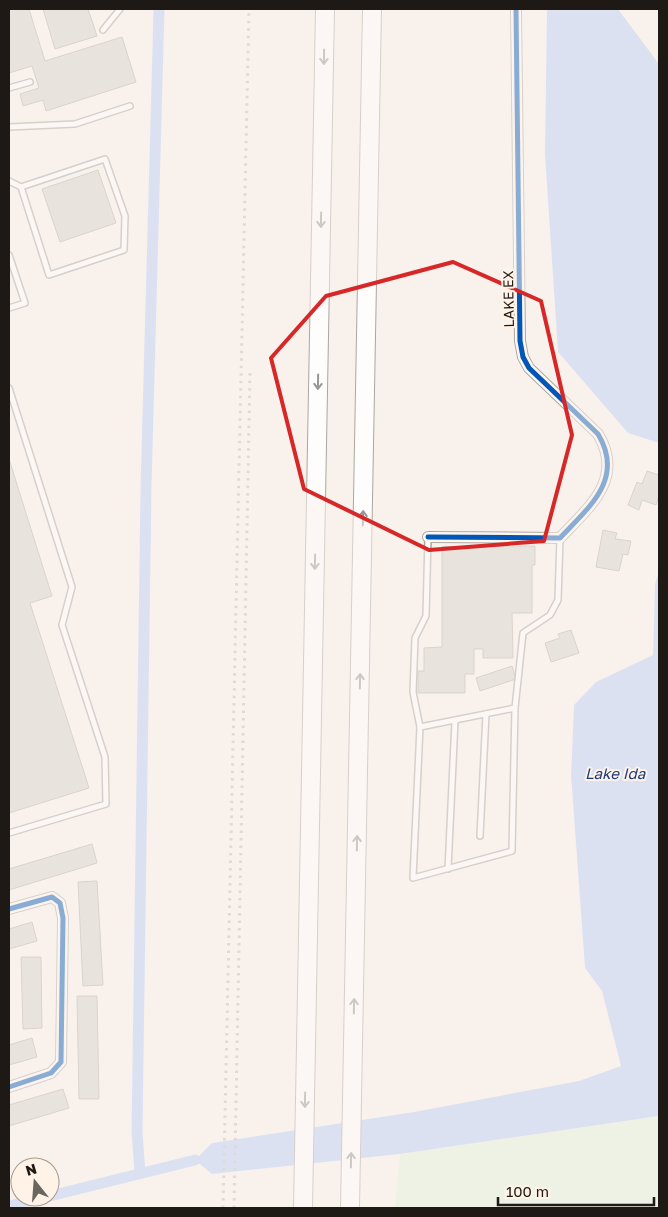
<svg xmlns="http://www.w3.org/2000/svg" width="668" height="1217" font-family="'Golos Text',sans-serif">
  <rect width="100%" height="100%" fill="#f9f2ec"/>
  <!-- green -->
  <polygon fill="#e1f1da" points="659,1116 659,1208 395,1208 400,1154"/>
  <!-- water -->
  <g fill="#b9cdf9">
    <polygon points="547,9 618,9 659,64 659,443 628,433 558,352 545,154"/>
    <polygon points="659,571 659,1116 400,1154 212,1174 195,1160 212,1143 414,1112 579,1081 621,1066 602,991 585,968 571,775 574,705 596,682 653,655 655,584"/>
  </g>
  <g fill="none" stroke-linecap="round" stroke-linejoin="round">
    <!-- canal -->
    <g stroke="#b9cdf9" stroke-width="11">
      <polyline points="140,1173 137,1132 146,488 159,9"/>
      <polyline points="50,1196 195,1160"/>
      <polyline points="9,1206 44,1197"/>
    </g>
  </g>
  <!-- building -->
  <g fill="#d6d0cb" stroke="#b2aca7">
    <polygon points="9,9 29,9 45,61 122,37 136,82 46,111 43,100 23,106 20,94 39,88 32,66 9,73"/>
    <polygon points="43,9 88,9 97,36 55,49"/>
    <polygon points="98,170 116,223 60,242 42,189"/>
    <polygon points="9,459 52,596 30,603 89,788 9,813"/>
    <polygon points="647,471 659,475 659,496 656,505 642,500 639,510 628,505 637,482 642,484"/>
    <polygon points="603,530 617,533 615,539 631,541 628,555 623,554 619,571 596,567"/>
    <polygon points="535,546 535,565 532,565 532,613 512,613 513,658 483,658 483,649 474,649 474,674 465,674 465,693 418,693 418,671 424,671 424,648 442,647 442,547"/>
    <polygon points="571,630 579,653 551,662 545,643 560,638 558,634"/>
    <polygon points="512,666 516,679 480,691 476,678"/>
    <polygon points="92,844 97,863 9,890 9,869"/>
    <polygon points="97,881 103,985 83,986 78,882"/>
    <polygon points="32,922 37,941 9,949 9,929"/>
    <polygon points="21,957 41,957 42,1028 23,1029"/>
    <polygon points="77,996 97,996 99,1099 79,1099"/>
    <polygon points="32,1038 37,1057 9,1065 9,1045"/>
    <polygon points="63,1089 69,1108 9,1126 9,1105"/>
  </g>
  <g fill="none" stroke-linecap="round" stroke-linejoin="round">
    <defs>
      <g id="service">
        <polyline points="103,30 120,9"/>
        <polyline points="9,88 30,82"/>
        <polyline points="9,127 75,124 130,106"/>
        <polyline points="9,181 21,187 105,159 125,216 124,250 49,275 21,187"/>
        <polyline points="9,255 25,303 9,308"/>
        <polyline points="9,388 72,587 62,625 105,757 106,804 9,833"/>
        <polyline points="515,708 512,851 413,878 420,727 515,708 523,633 550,615 558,600 560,538"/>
        <polyline points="420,727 413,692 415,638 426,616 428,537"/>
        <polyline points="480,836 486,714"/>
        <polyline points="448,869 455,721"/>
      </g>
      <g id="minor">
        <path d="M428 537 560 538C589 507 625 479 598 434L529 368 523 357 520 341 516 9"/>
        <polyline points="9,909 52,897 60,903 63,918 61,1062 51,1073 9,1087"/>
      </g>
      <g id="motorway">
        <polyline points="303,1208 325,9"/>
        <polyline points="350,1208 372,9"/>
      </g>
    </defs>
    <!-- service casing -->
    <use href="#service" stroke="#aba6a1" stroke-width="8"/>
    <!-- minor casing -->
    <use href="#minor" stroke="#aba6a1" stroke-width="12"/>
    <!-- motorway casing -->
    <use href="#motorway" stroke="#aba6a1" stroke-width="20"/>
    <!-- service -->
    <use href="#service" stroke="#fefdfc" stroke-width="5"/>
    <!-- minor -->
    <use href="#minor" stroke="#fefdfc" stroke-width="10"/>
    <!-- motorway -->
    <use href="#motorway" stroke="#fefdfc" stroke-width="18"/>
    <!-- rail -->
    <g stroke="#bebcba" stroke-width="3" stroke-dasharray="2.5 5" stroke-linecap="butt">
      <polyline points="223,1208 249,9"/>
      <polyline points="234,1208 250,371"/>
    </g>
    <defs>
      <g id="cycleway">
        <path d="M428 537 560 538C589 507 625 479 598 434L529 368 523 357 520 341 516 9"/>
        <polyline points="9,909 52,897 60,903 63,918 61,1062 51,1073 9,1087"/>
      </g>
    </defs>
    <!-- cycleway casing -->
    <use href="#cycleway" stroke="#fff2e6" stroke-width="8"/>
    <!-- cycleway -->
    <use href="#cycleway" stroke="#0057b8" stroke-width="5"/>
  </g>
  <!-- one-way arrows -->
  <defs><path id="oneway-shaft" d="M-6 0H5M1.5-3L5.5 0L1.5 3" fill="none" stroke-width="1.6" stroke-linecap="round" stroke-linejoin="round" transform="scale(1.25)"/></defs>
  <g stroke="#999694">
    <use href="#oneway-shaft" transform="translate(324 57) rotate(91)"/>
    <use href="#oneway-shaft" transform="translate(321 220) rotate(91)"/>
    <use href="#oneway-shaft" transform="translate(318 382) rotate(91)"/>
    <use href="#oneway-shaft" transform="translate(363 518) rotate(-89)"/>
    <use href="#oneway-shaft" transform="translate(315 562) rotate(91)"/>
    <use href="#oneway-shaft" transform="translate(360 681) rotate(-89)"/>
    <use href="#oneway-shaft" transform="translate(357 843) rotate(-89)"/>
    <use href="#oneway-shaft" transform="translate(354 1006) rotate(-89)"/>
    <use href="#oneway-shaft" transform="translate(305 1100) rotate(91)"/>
    <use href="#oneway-shaft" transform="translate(351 1160) rotate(-89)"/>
  </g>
  <!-- marked area -->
  <path d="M0 0H668V1217H0ZM453 262 541 301 572 435 544 541 429 550 304 489 271 358 326 296Z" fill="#f9f2ec" fill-opacity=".55" fill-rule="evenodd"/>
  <path fill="none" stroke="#d62828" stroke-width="4" stroke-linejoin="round" d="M453 262 541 301 572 435 544 541 429 550 304 489 271 358 326 296Z"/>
  <g text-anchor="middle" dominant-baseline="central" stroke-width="4" stroke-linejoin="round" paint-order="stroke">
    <!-- street labels -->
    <g font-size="14" fill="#1e1915" stroke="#fff2e6">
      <text transform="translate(508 299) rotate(-91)">LAKE EX</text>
    </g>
    <!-- water labels -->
    <g font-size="15" font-style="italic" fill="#1b3982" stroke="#fff2e6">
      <text x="615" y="773">Lake Ida</text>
    </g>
  </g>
  <!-- border -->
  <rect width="668" height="1217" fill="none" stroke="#1e1915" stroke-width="20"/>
  <!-- north arrow -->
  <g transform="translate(35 1182) rotate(343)"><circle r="24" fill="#fff2e6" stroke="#a59b92"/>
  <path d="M0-4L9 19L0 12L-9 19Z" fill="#6b6560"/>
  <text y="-8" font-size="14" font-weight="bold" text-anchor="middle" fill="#1e1915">N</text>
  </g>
  <!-- scale -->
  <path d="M498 1197v8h156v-8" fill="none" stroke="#1e1915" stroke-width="2.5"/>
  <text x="506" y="1197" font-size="15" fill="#1e1915" stroke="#fff2e6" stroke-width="4" paint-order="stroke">100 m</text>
</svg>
